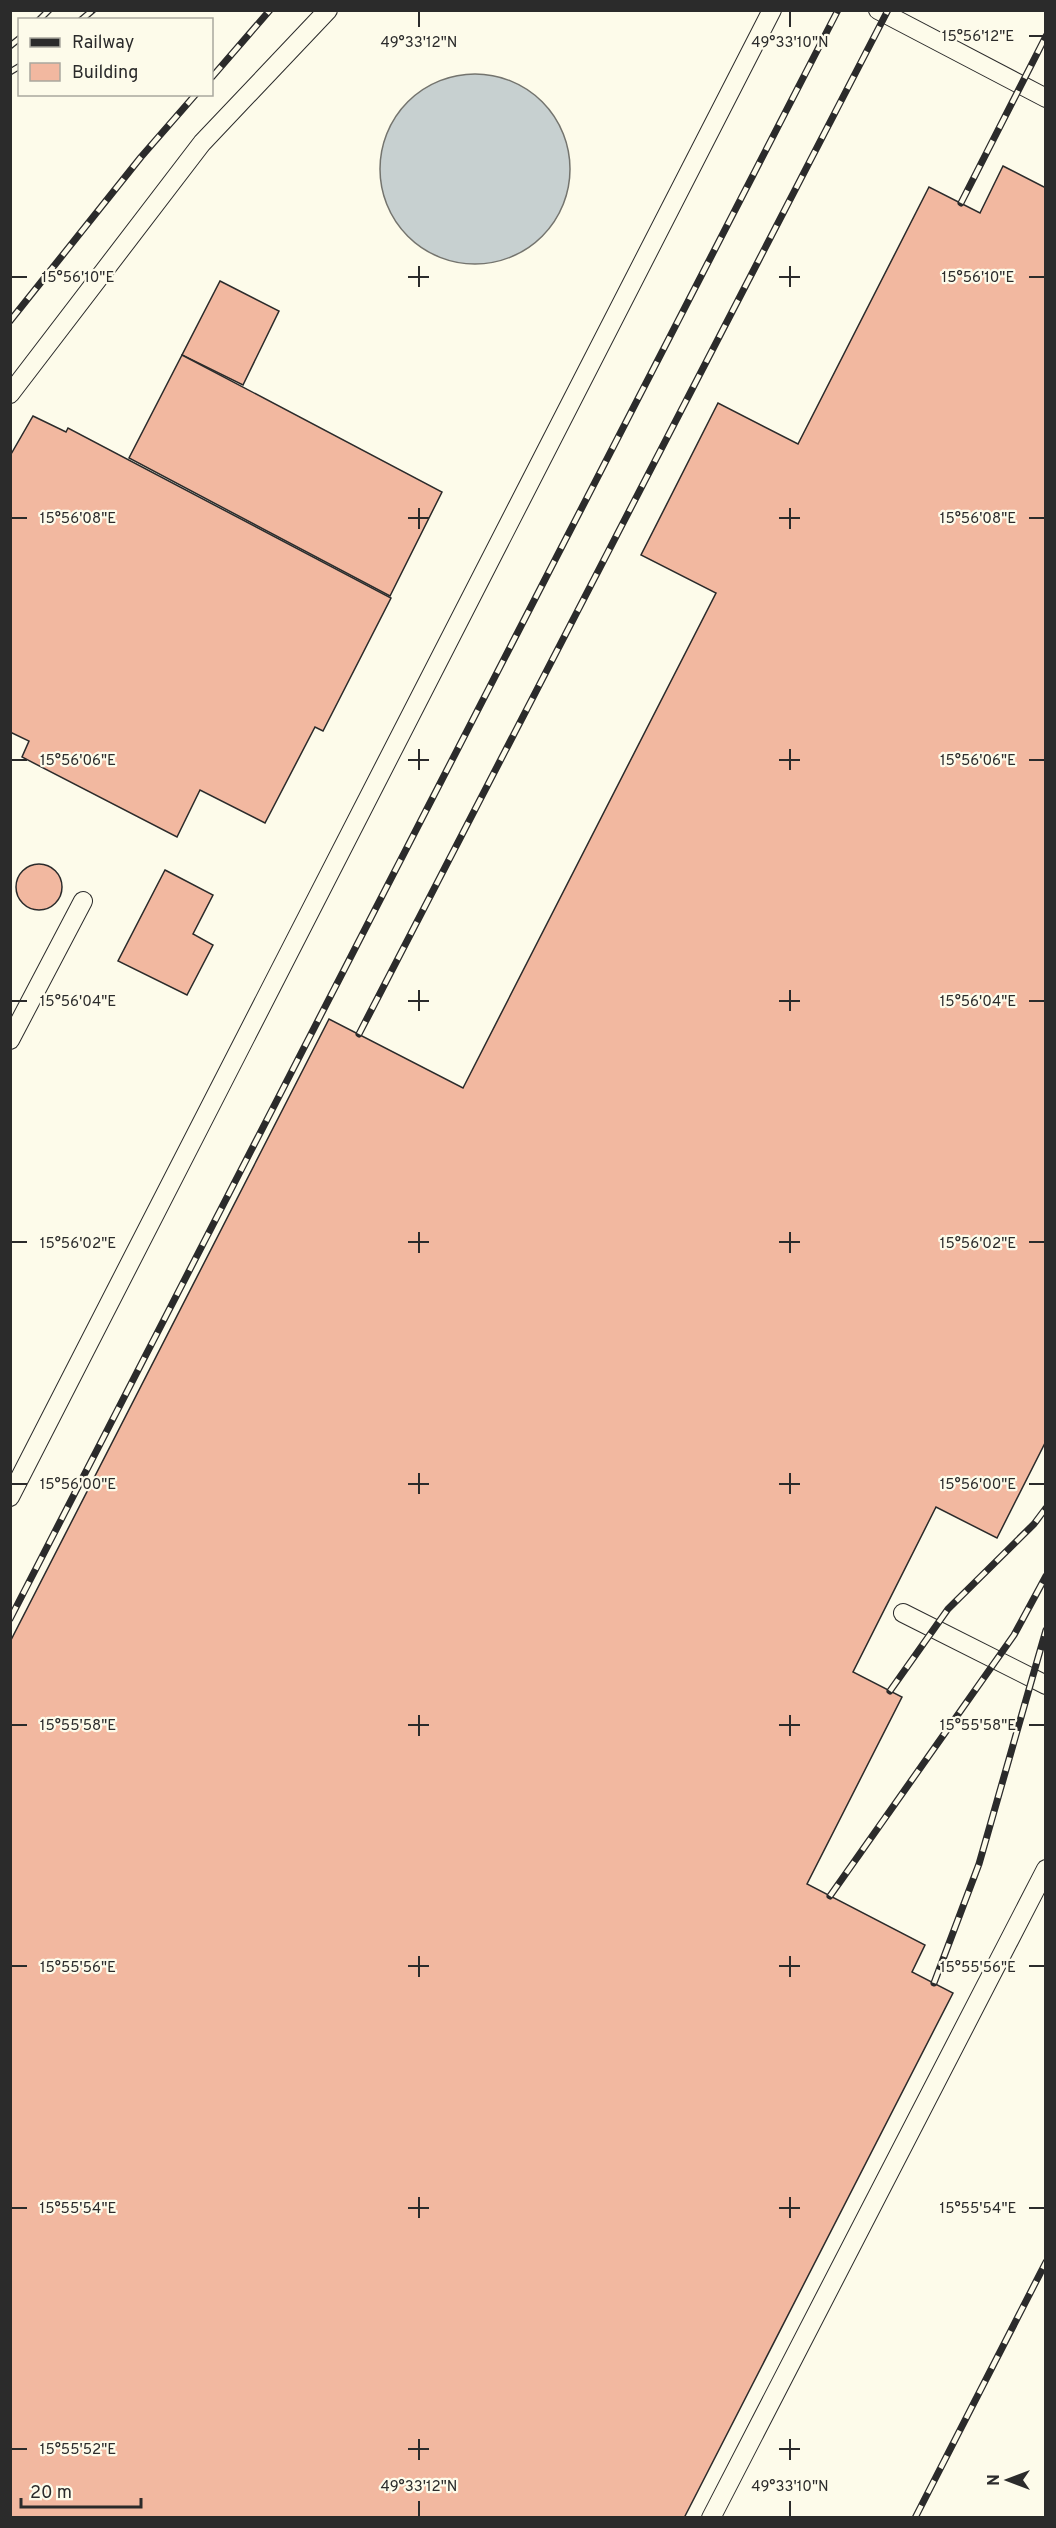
<svg xmlns="http://www.w3.org/2000/svg" width="1056" height="2528" font-family="Overpass,sans-serif">
  <rect width="100%" height="100%" fill="#fdfbea"/>
  <!-- water -->
  <circle fill="#c7d0d0" stroke="#74746e" stroke-width="1.5" cx="475" cy="169" r="95"/>
  <!-- building -->
  <g fill="#f2b8a0" stroke="#2b2b2b" stroke-width="1.5">
    <polygon points="1003,166 1046,188 1046,1441 997,1538 936,1507 853,1672 902,1697 807,1884 925,1945 912,1972 953,1993 684,2518 10,2518 10,1642 329,1019 463,1088 716,593 641,555 718,403 798,444 929,187 980,213"/>
    <polygon points="220,281 279,311 243,385 182,355"/>
    <polygon points="182,355 442,492 390,596 129,458"/>
    <polygon points="33,416 66,432 68,428 391,598 323,731 315,727 265,823 200,790 177,837 22,757 29,741 10,732 10,456"/>
    <circle cx="39" cy="887" r="23"/>
    <polygon points="165,870 213,895 193,934 213,945 187,995 118,961"/>
  </g>
  <g fill="none" stroke-linecap="round" stroke-linejoin="round">
    <defs>
      <g id="lane">
        <polyline points="878,10 1046,98"/>
        <polyline points="10,394 202,143 328,10"/>
        <polyline points="10,1040 83,901"/>
        <polyline points="10,1497 772,10"/>
        <polyline points="903,1613 1046,1685"/>
        <polyline points="711,2518 1046,1869"/>
      </g>
    </defs>
    <!-- lane casing -->
    <use href="#lane" stroke="#2b2b2b" stroke-width="20"/>
    <!-- lane -->
    <use href="#lane" stroke="#fdfbea" stroke-width="18"/>
    <defs>
      <g id="rail">
        <polyline points="39,20 49,10"/>
        <polyline points="81,20 93,10"/>
        <polyline points="10,46 20,38"/>
        <polyline points="10,72 20,66"/>
        <polyline points="212,77 270,10"/>
        <polyline points="961,203 1046,36"/>
        <polyline points="10,321 141,157 196,94"/>
        <polyline points="359,1034 888,10"/>
        <polyline points="10,1619 838,10"/>
        <polyline points="890,1691 948,1609 1034,1524 1046,1508"/>
        <polyline points="830,1896 1014,1635 1046,1576"/>
        <polyline points="934,1983 979,1864 1046,1630"/>
        <polyline points="915,2518 1046,2262"/>
      </g>
    </defs>
    <!-- rail casing -->
    <use href="#rail" stroke="#2b2b2b" stroke-width="7"/>
    <!-- rail -->
    <use href="#rail" stroke="#fdfbea" stroke-width="4.5" stroke-dasharray="14" stroke-linecap="butt"/>
  </g>
  <!-- ticks -->
  <path fill="none" stroke="#2b2b2b" stroke-width="2" d="M419 12V27M790 12V27M1029 36H1044M419 266V287M790 266V287M12 277H27M408 277H429M779 277H800M1029 277H1044M419 508V529M790 508V529M12 518H27M408 518H429M779 518H800M1029 518H1044M419 749V770M790 749V770M12 760H27M408 760H429M779 760H800M1029 760H1044M419 990V1011M790 990V1011M12 1001H27M408 1001H429M779 1001H800M1029 1001H1044M419 1232V1253M790 1232V1253M12 1242H27M408 1242H429M779 1242H800M1029 1242H1044M419 1473V1494M790 1473V1494M12 1484H27M408 1484H429M779 1484H800M1029 1484H1044M419 1715V1736M790 1715V1736M12 1725H27M408 1725H429M779 1725H800M1029 1725H1044M419 1956V1977M790 1956V1977M12 1966H27M408 1966H429M779 1966H800M1029 1966H1044M419 2197V2218M790 2197V2218M12 2208H27M408 2208H429M779 2208H800M1029 2208H1044M419 2439V2460M790 2439V2460M12 2449H27M408 2449H429M779 2449H800M419 2501V2516M790 2501V2516"/>
  <g font-size="15" text-anchor="middle" fill="#2b2b2b" stroke="#fdfbea" stroke-width="4.5" stroke-linejoin="round" paint-order="stroke">
    <text x="978" y="41">15°56'12"E</text>
    <text x="419" y="47">49°33'12"N</text>
    <text x="790" y="47">49°33'10"N</text>
    <text x="978" y="282">15°56'10"E</text>
    <text x="78" y="282">15°56'10"E</text>
    <text x="978" y="523">15°56'08"E</text>
    <text x="78" y="523">15°56'08"E</text>
    <text x="978" y="765">15°56'06"E</text>
    <text x="78" y="765">15°56'06"E</text>
    <text x="978" y="1006">15°56'04"E</text>
    <text x="78" y="1006">15°56'04"E</text>
    <text x="978" y="1248">15°56'02"E</text>
    <text x="78" y="1248">15°56'02"E</text>
    <text x="978" y="1489">15°56'00"E</text>
    <text x="78" y="1489">15°56'00"E</text>
    <text x="78" y="1730">15°55'58"E</text>
    <text x="978" y="1730">15°55'58"E</text>
    <text x="978" y="1972">15°55'56"E</text>
    <text x="78" y="1972">15°55'56"E</text>
    <text x="78" y="2213">15°55'54"E</text>
    <text x="978" y="2213">15°55'54"E</text>
    <text x="78" y="2454">15°55'52"E</text>
    <text x="419" y="2491">49°33'12"N</text>
    <text x="790" y="2491">49°33'10"N</text>
  </g>
  <!-- border -->
  <rect width="1056" height="2528" fill="none" stroke="#2b2b2b" stroke-width="24"/>
  <!-- legend -->
  <rect x="18" y="18" width="195" height="78" fill="#fdfbea" stroke="#a9a89e" stroke-width="1.5"/>
  <rect x="30" y="38" width="30" height="9" fill="#2b2b2b" stroke="#a9a89e" stroke-width="1.5"/>
  <text x="72" y="48" font-size="18" fill="#2b2b2b">Railway</text>
  <rect x="30" y="63" width="30" height="18" fill="#f2b8a0" stroke="#a9a89e" stroke-width="1.5"/>
  <text x="72" y="78" font-size="18" fill="#2b2b2b">Building</text>
  <!-- north arrow -->
  <g transform="translate(1008 2480) rotate(270)" stroke="#fdfbea" stroke-width="4.5" paint-order="stroke">
  <path d="M0-4.5L10 22L0 15L-10 22Z" fill="#2b2b2b"/>
  <text y="-9" font-size="16" font-weight="bold" text-anchor="middle" fill="#2b2b2b">N</text>
  </g>
  <!-- scale -->
  <path d="M21 2498v9h120v-9" fill="none" stroke="#2b2b2b" stroke-width="3"/>
  <text x="30" y="2498" font-size="18" fill="#2b2b2b" stroke="#fdfbea" stroke-width="4.5" paint-order="stroke">20 m</text>
</svg>
